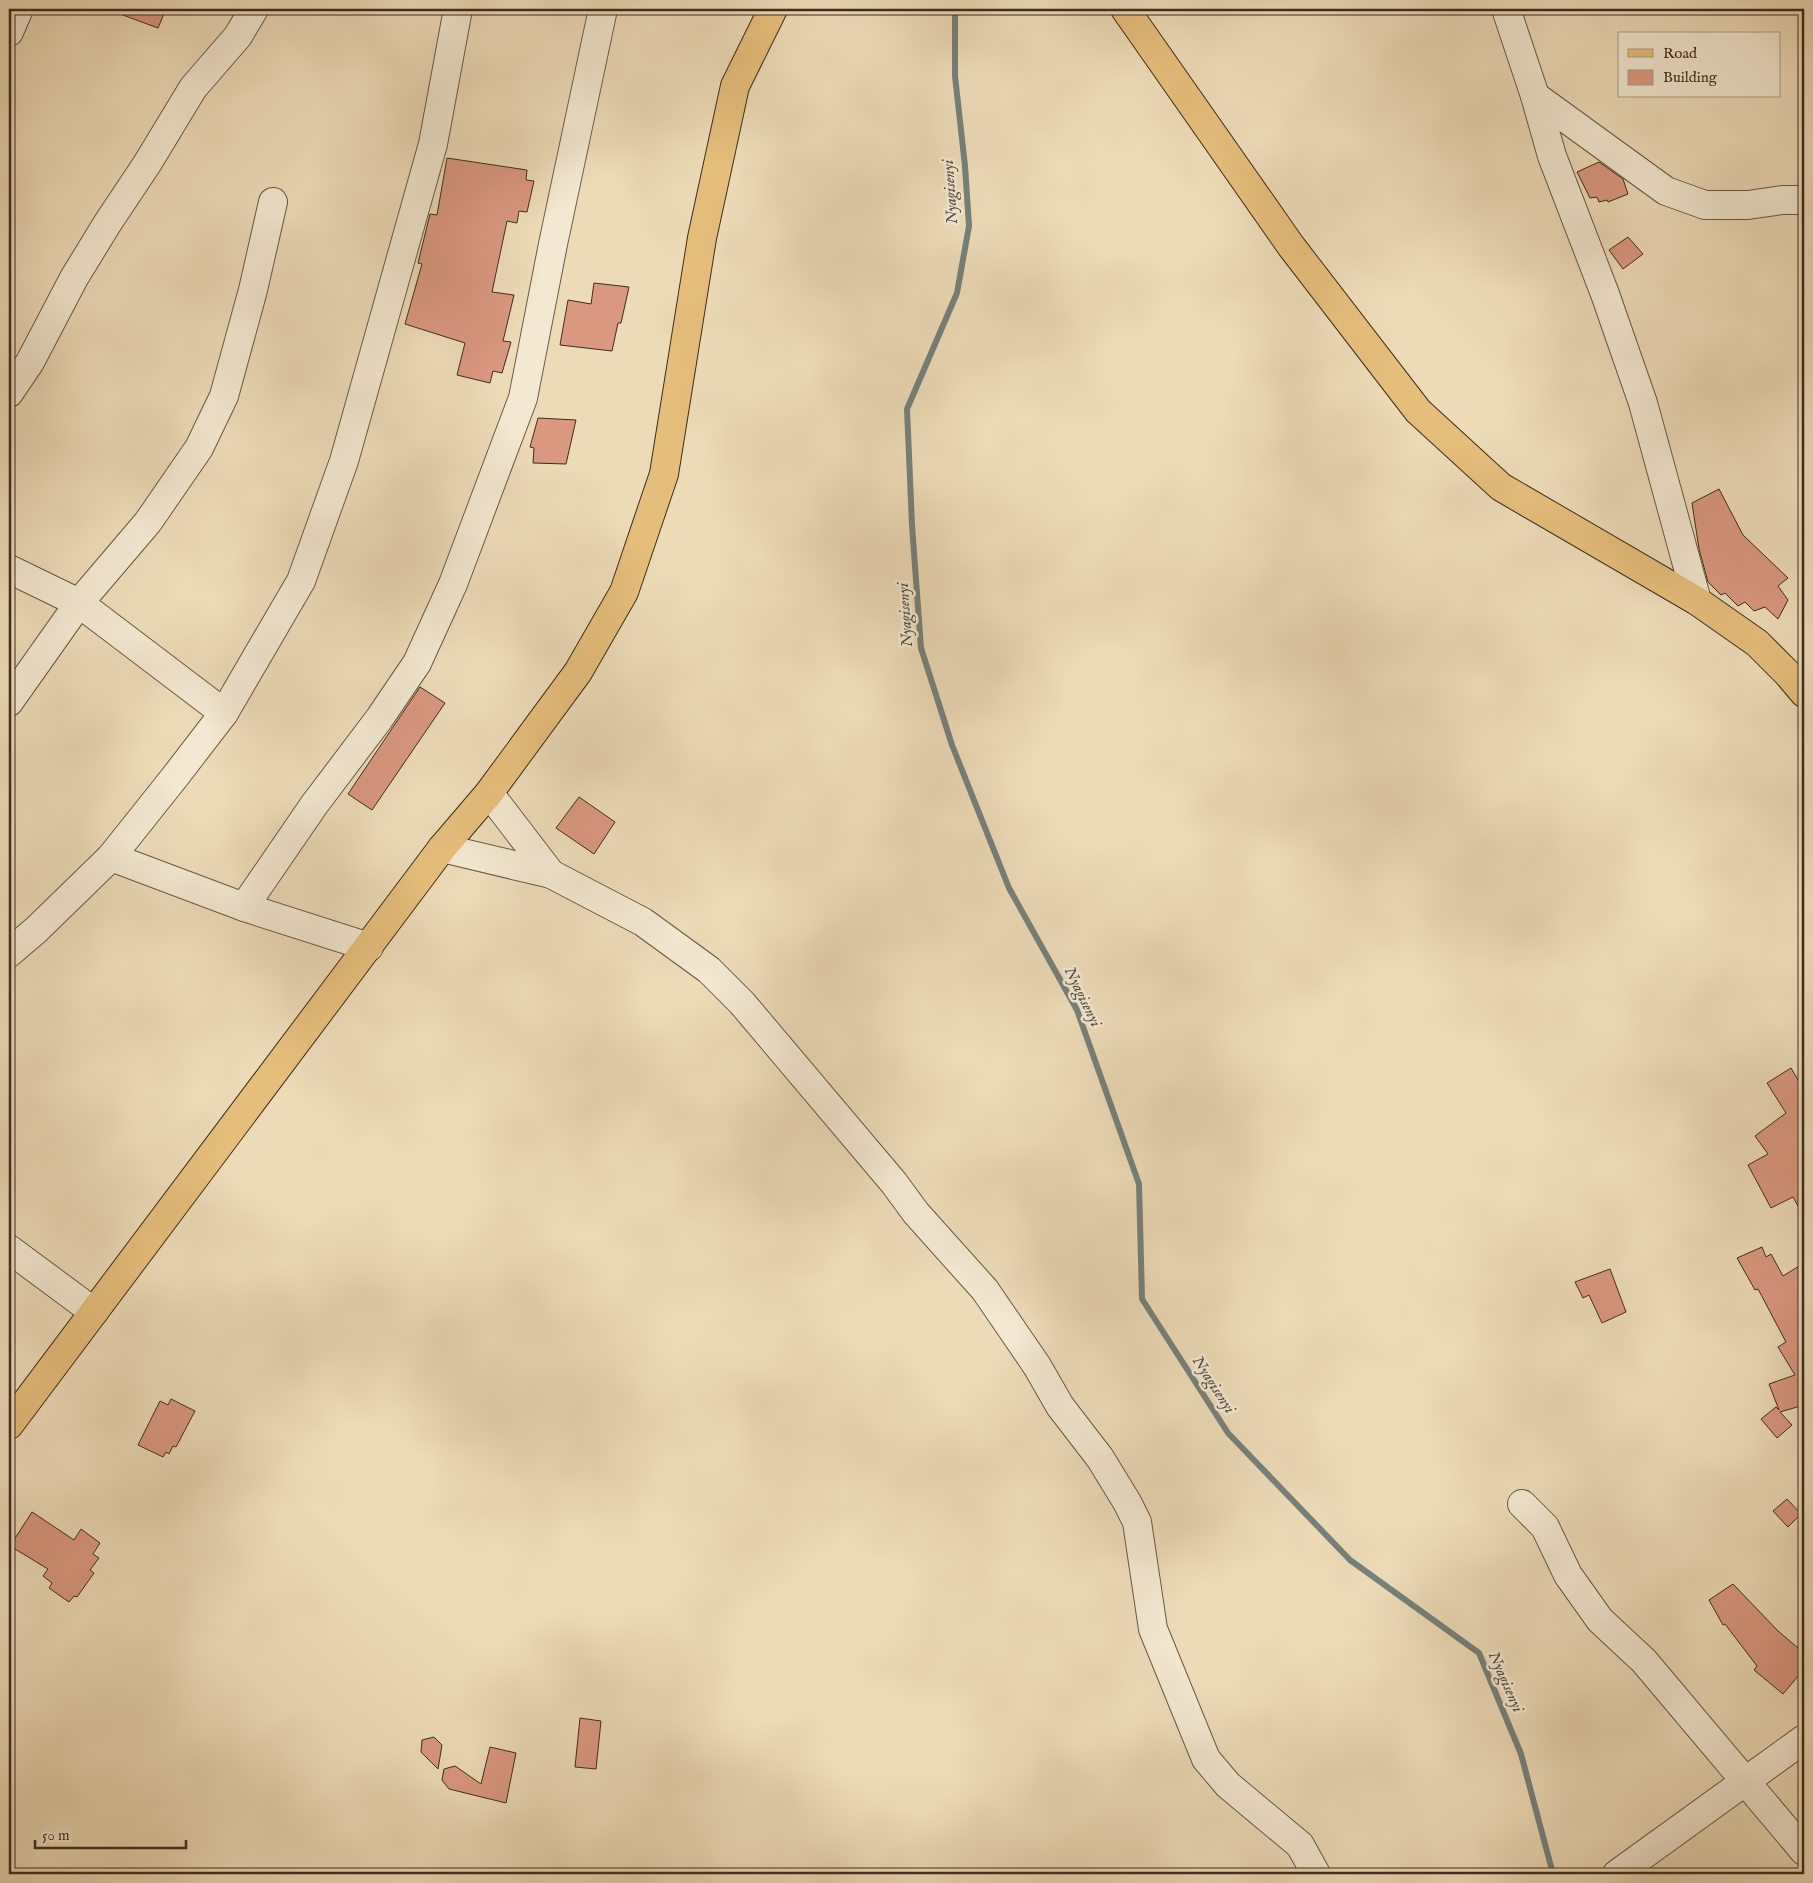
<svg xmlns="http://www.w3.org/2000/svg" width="1813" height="1883" font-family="'IM FELL English',serif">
  <rect width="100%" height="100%" fill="#eddbb8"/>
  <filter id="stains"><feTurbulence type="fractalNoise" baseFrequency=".004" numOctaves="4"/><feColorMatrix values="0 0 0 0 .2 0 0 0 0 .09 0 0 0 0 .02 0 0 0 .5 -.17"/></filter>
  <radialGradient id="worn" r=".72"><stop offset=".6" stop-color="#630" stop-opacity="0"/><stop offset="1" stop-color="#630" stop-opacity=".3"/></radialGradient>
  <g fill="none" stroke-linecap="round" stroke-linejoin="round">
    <!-- stream -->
    <polyline stroke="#76817b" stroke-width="6" points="955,9 955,76 965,166 969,226 957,293 907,409 912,525 921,648 952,745 1009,888 1077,1010 1139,1184 1142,1299 1228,1433 1350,1560 1479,1653 1521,1754 1553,1874"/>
  </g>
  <!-- building -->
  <g fill="#da9881" stroke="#3d2c1f">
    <polygon points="113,9 166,9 158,28 112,11"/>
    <polygon points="447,158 527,170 526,180 534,181 527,212 519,211 517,223 507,221 492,292 514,295 503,341 511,342 502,373 493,371 490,383 457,375 465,343 405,324 422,264 418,263 430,214 437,215"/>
    <polygon points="1599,162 1623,179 1628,194 1608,202 1607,200 1599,202 1597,197 1590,198 1577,172"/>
    <polygon points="1628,237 1643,254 1623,269 1609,250"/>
    <polygon points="594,283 629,287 621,323 618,323 612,351 560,345 568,300 591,304"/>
    <polygon points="538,418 576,420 566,464 533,463 534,448 530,447"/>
    <polygon points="1719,489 1743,535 1788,578 1778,586 1788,600 1778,619 1765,607 1754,611 1745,602 1738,606 1725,593 1721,595 1708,582 1699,549 1692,503"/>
    <polygon points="420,687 445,703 372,810 348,794"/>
    <polygon points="579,797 615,822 594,854 556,828"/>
    <polygon points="1791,1068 1804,1090 1804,1217 1793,1197 1771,1208 1748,1165 1768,1154 1755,1136 1786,1113 1767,1083"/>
    <polygon points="1762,1247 1766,1257 1771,1254 1783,1276 1804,1263 1804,1405 1780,1412 1792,1425 1777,1438 1761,1419 1776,1407 1779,1410 1769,1384 1795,1375 1778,1347 1786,1342 1758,1289 1755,1290 1737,1258"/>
    <polygon points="1610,1269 1626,1312 1602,1323 1589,1295 1583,1298 1575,1282"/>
    <polygon points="171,1399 195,1411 176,1447 173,1446 169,1454 166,1452 163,1457 138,1445 160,1401 168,1405"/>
    <polygon points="1787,1499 1801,1514 1788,1527 1773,1511"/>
    <polygon points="32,1512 74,1540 81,1529 100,1543 93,1554 99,1558 90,1570 94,1573 77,1597 74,1596 69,1602 49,1588 52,1583 43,1576 48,1569 10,1546"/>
    <polygon points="1733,1584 1778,1631 1804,1653 1804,1669 1783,1694 1754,1670 1757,1666 1725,1624 1723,1625 1709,1600"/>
    <polygon points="580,1718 601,1721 596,1769 575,1767"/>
    <polygon points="434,1737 442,1745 438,1769 421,1752 422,1740"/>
    <polygon points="490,1747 516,1753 506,1803 449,1789 442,1780 444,1769 455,1766 481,1784"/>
  </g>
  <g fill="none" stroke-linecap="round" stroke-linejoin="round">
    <defs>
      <g id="minor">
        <polyline points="1506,9 1535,96 1552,156 1605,294 1643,403 1697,601"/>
        <polyline points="9,32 19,9"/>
        <polyline points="1535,96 1666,191 1705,205 1748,205 1782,200 1804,200"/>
        <polyline points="9,393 30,362 74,278 107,224 147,164 193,88 238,36 254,9"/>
        <polyline points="9,569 79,603 224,713"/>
        <polyline points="9,702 79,603 148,522 199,448 224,396 253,290 273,202"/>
        <polyline points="489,793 551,874"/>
        <polyline points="442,848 551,874 643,922 709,970 742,1003 894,1183 916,1213 985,1290 1037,1366 1060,1406 1100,1458 1127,1502 1137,1522 1153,1629 1206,1759 1228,1785 1300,1845 1316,1874"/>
        <polyline points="111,857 244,907 369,947"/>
        <polyline points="244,907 314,805 379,719 417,663 453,584 523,398 553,244 603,9"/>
        <polyline points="9,953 36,930 111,857 174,778 224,713 301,581 344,461 433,144 458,9"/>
        <polyline points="9,1249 94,1312"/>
        <polyline points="1522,1504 1545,1527 1568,1575 1600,1620 1644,1661 1804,1851"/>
        <polyline points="1617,1874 1804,1739"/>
      </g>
      <g id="major">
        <polyline points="1125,9 1291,246 1418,411 1501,487 1697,601 1757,643 1788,674 1804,693"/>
        <polyline points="9,1425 442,848 489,793 578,672 624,592 664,474 702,238 735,86 773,9"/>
      </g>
    </defs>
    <!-- minor casing -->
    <use href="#minor" stroke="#695845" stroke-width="30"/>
    <!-- major casing -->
    <use href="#major" stroke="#3d2c1f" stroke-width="30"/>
    <!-- minor -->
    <use href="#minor" stroke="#f3e8d1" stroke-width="28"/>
    <!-- major -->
    <use href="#major" stroke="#e6be7c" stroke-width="28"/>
  </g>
  <g text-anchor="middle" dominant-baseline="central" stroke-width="5" stroke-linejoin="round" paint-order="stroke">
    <!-- water labels -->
    <g font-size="16" font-style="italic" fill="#554f45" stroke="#f3e8d1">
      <text transform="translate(951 192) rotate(-94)">Nyagisenyi</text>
      <text transform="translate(906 615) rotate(-94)">Nyagisenyi</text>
      <text transform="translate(1082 997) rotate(64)">Nyagisenyi</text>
      <text transform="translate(1213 1385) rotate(57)">Nyagisenyi</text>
      <text transform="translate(1505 1682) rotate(66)">Nyagisenyi</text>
    </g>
  </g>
  <!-- margin -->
  <rect width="1813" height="1883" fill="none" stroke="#eddbb8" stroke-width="30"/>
  <rect x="10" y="10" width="1793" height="1863" fill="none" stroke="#3d2c1f" stroke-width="2.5"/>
  <rect x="15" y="15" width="1783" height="1853" fill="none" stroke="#3d2c1f"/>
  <!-- legend -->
  <rect x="1618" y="32" width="162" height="65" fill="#f3e8d1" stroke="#aa9d8a"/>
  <rect x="1628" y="49" width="25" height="8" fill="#e6be7c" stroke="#aa9d8a"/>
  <text x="1663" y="58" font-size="15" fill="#3d2c1f">Road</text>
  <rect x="1628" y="70" width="25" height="15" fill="#da9881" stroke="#aa9d8a"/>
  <text x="1663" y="82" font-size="15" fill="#3d2c1f">Building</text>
  <!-- scale -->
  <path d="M35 1840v8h151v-8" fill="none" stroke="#3d2c1f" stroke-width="2.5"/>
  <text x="42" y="1840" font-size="15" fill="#3d2c1f" stroke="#f3e8d1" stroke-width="4" paint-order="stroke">50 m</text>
  <rect width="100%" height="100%" filter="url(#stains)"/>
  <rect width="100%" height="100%" fill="url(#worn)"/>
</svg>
